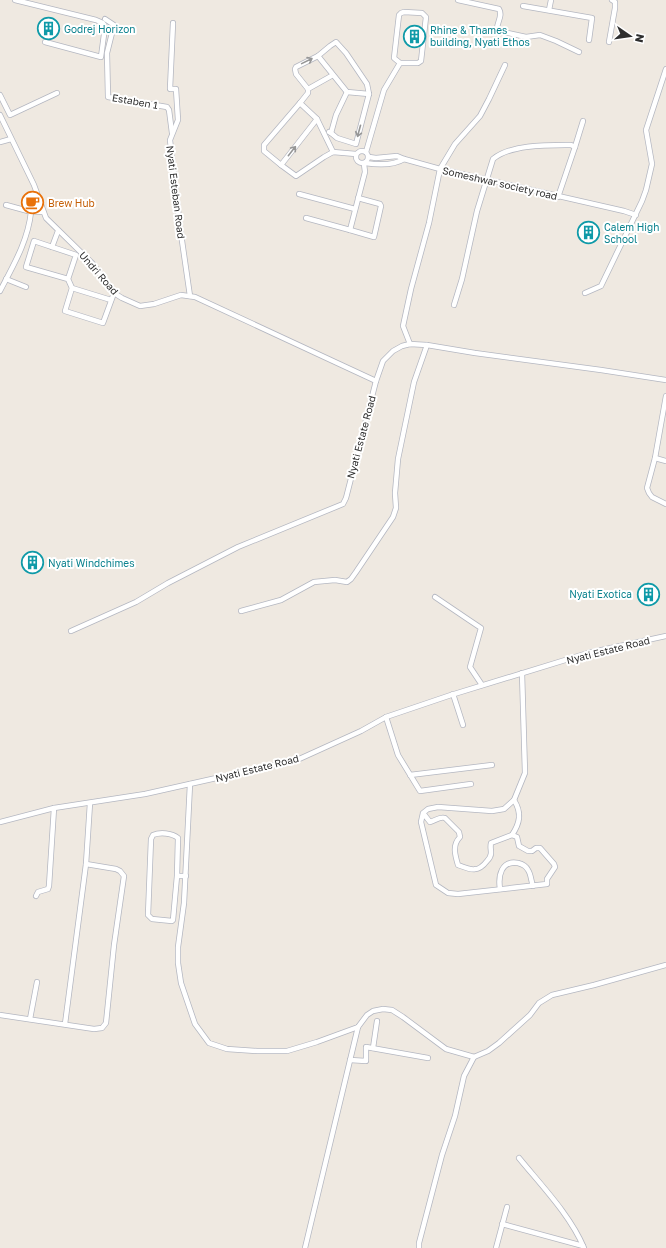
<svg xmlns="http://www.w3.org/2000/svg" width="666" height="1248" font-family="'Golos Text',sans-serif">
  <rect width="100%" height="100%" fill="#efe9e1"/>
  <g fill="none" stroke-linecap="round" stroke-linejoin="round">
    <defs>
      <g id="street">
        <polyline points="15,0 96,20 103,23 105,27 101,57 45,42"/>
        <path d="M458 0 499 9C503 16 497 22 497 29L499 31 526 37 540 35 556 41 579 52"/>
        <polyline points="523,6 592,18 589,40"/>
        <polyline points="549,10 551,0"/>
        <polygon points="404,12 422,13 426,17 421,61 418,63 400,63 394,58 399,15 401,13"/>
        <polyline points="105,19 114,25 107,53 108,97 167,107 169,110 172,133"/>
        <polyline points="173,23 170,89 176,89 178,120 170,140 180,227 190,296"/>
        <polyline points="609,42 615,8 615,2 612,0"/>
        <polyline points="318,56 347,92 369,94"/>
        <polyline points="308,89 296,74 295,69 296,67 318,56 330,46 336,42 346,53 367,84 369,94 356,144 337,138 331,133"/>
        <polyline points="0,95 10,115 57,93"/>
        <polyline points="300,103 308,93 308,89 333,75"/>
        <polyline points="0,115 34,185 46,218 93,264 114,293 122,298 140,306 154,304 181,295 195,297 376,381"/>
        <polyline points="317,119 281,165 296,176 324,157 333,152 356,154"/>
        <polyline points="329,132 331,133 336,115 347,92"/>
        <polyline points="0,142 11,139"/>
        <polyline points="575,147 583,121"/>
        <circle cx="362" cy="157" r="6"/>
        <polyline points="366,152 384,90 400,63"/>
        <polyline points="369,157 376,158 397,156 404,159 440,169 624,211 636,215"/>
        <path d="M365 163C378 165 393 166 404 159"/>
        <polyline points="281,165 264,151 264,145 300,103 317,119 333,152"/>
        <polyline points="299,194 355,209"/>
        <polyline points="6,205 28,211 43,212"/>
        <polyline points="306,218 350,230 365,172 364,164"/>
        <polyline points="350,230 374,237 381,206 380,204 358,198"/>
        <polyline points="52,247 58,231"/>
        <polyline points="6,279 26,287"/>
        <polyline points="68,279 26,267 34,241 76,255 68,279 72,288 65,311 103,323 114,293"/>
        <polyline points="72,288 111,300"/>
        <path d="M0 291C13 266 28 241 31 212"/>
        <polyline points="585,293 601,286 642,201 646,190 652,164 646,130 666,69"/>
        <path d="M454 305 462 279 477 211 493 159C511 144 549 145 571 145L575 147 558 197"/>
        <polyline points="410,344 403,326 411,289 429,223 440,169 455,144 480,116 489,99 505,65"/>
        <polyline points="666,396 655,458 647,488 649,493 652,497 666,504"/>
        <polyline points="655,458 666,461"/>
        <polyline points="435,597 469,620 481,628 470,667 482,685"/>
        <polyline points="241,611 281,600 314,582 335,580 347,582 351,579 356,572 393,517 396,508 395,493 398,459 414,382 427,345"/>
        <polyline points="71,631 136,602 168,583 238,547 343,504 346,498 376,381 383,361 393,351 402,346 410,344 427,345 475,353 601,370 666,380"/>
        <polyline points="453,694 463,725"/>
        <polyline points="386,717 398,755 420,791 471,784"/>
        <polyline points="410,775 492,765"/>
        <polyline points="190,784 184,903 178,947 178,963 181,983 195,1024 209,1043 227,1049 257,1051 287,1051 317,1042 358,1027 367,1015 373,1011 383,1009 392,1010 403,1017 446,1049 474,1057 488,1051 499,1043 530,1015 539,1003 552,995 594,985 666,965"/>
        <path d="M423 813 430 822C435 821 440 816 445 818L459 832 460 837C452 845 455 855 458 865 471 870 478 873 487 861 489 859 491 856 491 853 491 849 490 847 491 843L512 835 517 837 519 846 528 851H532L536 848H540L554 864 555 867 547 879V884L458 894 448 893 436 885 421 822 423 813 428 809 438 807 492 811 504 809 514 800 525 773 522 673"/>
        <polyline points="0,822 54,808 145,794 297,760 361,731 386,717 451,695 588,653 666,636"/>
        <path d="M512 835C520 823 522 813 514 800"/>
        <path d="M177 876 178 838C172 833 160 832 153 835L151 839 148 915 152 919 172 921 173 920 177 876H186"/>
        <path d="M500 889C498 876 501 860 518 863 522 864 526 866 528 870 531 874 531 881 533 886"/>
        <polyline points="36,896 38,892 48,889 49,886 54,808"/>
        <polyline points="0,1015 94,1029 102,1028 106,1023 114,945 124,876 120,871 116,869 86,864"/>
        <polyline points="30,1019 37,982"/>
        <polyline points="65,1024 86,864 90,803"/>
        <polyline points="373,1048 377,1021"/>
        <polyline points="350,1060 366,1061 366,1047 428,1058"/>
        <path d="M519 1158C541 1185 571 1216 584 1248"/>
        <polyline points="502,1224 583,1246"/>
        <polyline points="305,1248 358,1027"/>
        <polyline points="419,1248 419,1243 442,1155 455,1116 464,1076 474,1057"/>
        <polyline points="496,1248 507,1207"/>
      </g>
    </defs>
    <!-- street casing -->
    <use href="#street" stroke="#b4b7c1" stroke-width="6"/>
    <!-- street -->
    <use href="#street" stroke="#fff" stroke-width="4.5"/>
  </g>
  <!-- one-way arrows -->
  <defs><path id="oneway-shaft" d="M-6 0H5M1.5-3L5.5 0L1.5 3" fill="none" stroke-width="1.6" stroke-linecap="round" stroke-linejoin="round"/></defs>
  <g stroke="#969696">
    <use href="#oneway-shaft" transform="translate(307 61) rotate(-26)"/>
    <use href="#oneway-shaft" transform="translate(359 131) rotate(105)"/>
    <use href="#oneway-shaft" transform="translate(292 151) rotate(-52)"/>
  </g>
  <!-- icons -->
  <defs>
    <symbol id="building-ring" viewBox="-11 -11 22 22"><circle r="9.5" fill="#fff" stroke="#0f9aa8" stroke-width="1.5"/><path d="M-4-6H4V6H1V3H-1V6H-4ZM-2.5-4.3h1.7v1.8h-1.7ZM.8-4.3h1.7v1.8H.8ZM-2.5-1h1.7V.8h-1.7ZM.8-1h1.7V.8H.8Z" fill="#0f9aa8"/></symbol>
    <symbol id="cafe-ring" viewBox="-11 -11 22 22"><circle r="9.5" fill="#fff" stroke="#e8710a" stroke-width="1.5"/><path d="M-5.5-4.5H6V0H3Q3 3.5 0 3.5H-2.5Q-5.5 3.5-5.5 0ZM3-3.2v2h1.7v-2ZM-6 4.5H4V6H-6Z" fill="#e8710a"/></symbol>
  </defs>
  <g fill-rule="evenodd">
    <use href="#building-ring" x="36" y="16" width="25" height="25"/>
    <use href="#building-ring" x="402" y="24" width="25" height="25"/>
    <use href="#cafe-ring" x="20" y="190" width="25" height="25"/>
    <use href="#building-ring" x="576" y="220" width="25" height="25"/>
    <use href="#building-ring" x="20" y="550" width="25" height="25"/>
    <use href="#building-ring" x="636" y="582" width="25" height="25"/>
  </g>
  <g text-anchor="middle" dominant-baseline="central" stroke-width="4" stroke-linejoin="round" paint-order="stroke">
    <!-- culture labels -->
    <g font-size="10" fill="#0d838f" stroke="#fff" text-anchor="start">
      <text x="64" y="29">Godrej Horizon</text>
      <text x="430" y="30">Rhine &amp; Thames<tspan x="430" dy="12">building, Nyati Ethos</tspan></text>
      <text x="604" y="227">Calem High<tspan x="604" dy="12">School</tspan></text>
      <text x="48" y="563">Nyati Windchimes</text>
      <text x="632" y="594" text-anchor="end">Nyati Exotica</text>
    </g>
    <!-- street labels -->
    <g font-size="10" fill="#2e2e2e" stroke="#fff">
      <text transform="translate(135 101) rotate(10)">Estaben 1</text>
      <text transform="translate(500 183) rotate(13)">Someshwar society road</text>
      <text transform="translate(176 192) rotate(83)">Nyati Esteban Road</text>
      <text transform="translate(99 273) rotate(49)">Undri Road</text>
      <text transform="translate(361 437) rotate(-75)">Nyati Estate Road</text>
      <text transform="translate(608 650) rotate(-14)">Nyati Estate Road</text>
      <text transform="translate(257 768) rotate(-14)">Nyati Estate Road</text>
    </g>
    <!-- food labels -->
    <g font-size="10" fill="#c56008" stroke="#fff" text-anchor="start">
      <text x="48" y="203">Brew Hub</text>
    </g>
  </g>
  <!-- north arrow -->
  <g transform="translate(630 36) rotate(103)" stroke="#ffffff" stroke-width="3" paint-order="stroke">
  <path d="M0-3L7 15L0 10L-7 15Z" fill="#2e2e2e"/>
  <text y="-6" font-size="11" font-weight="bold" text-anchor="middle" fill="#2e2e2e">N</text>
  </g>
</svg>
